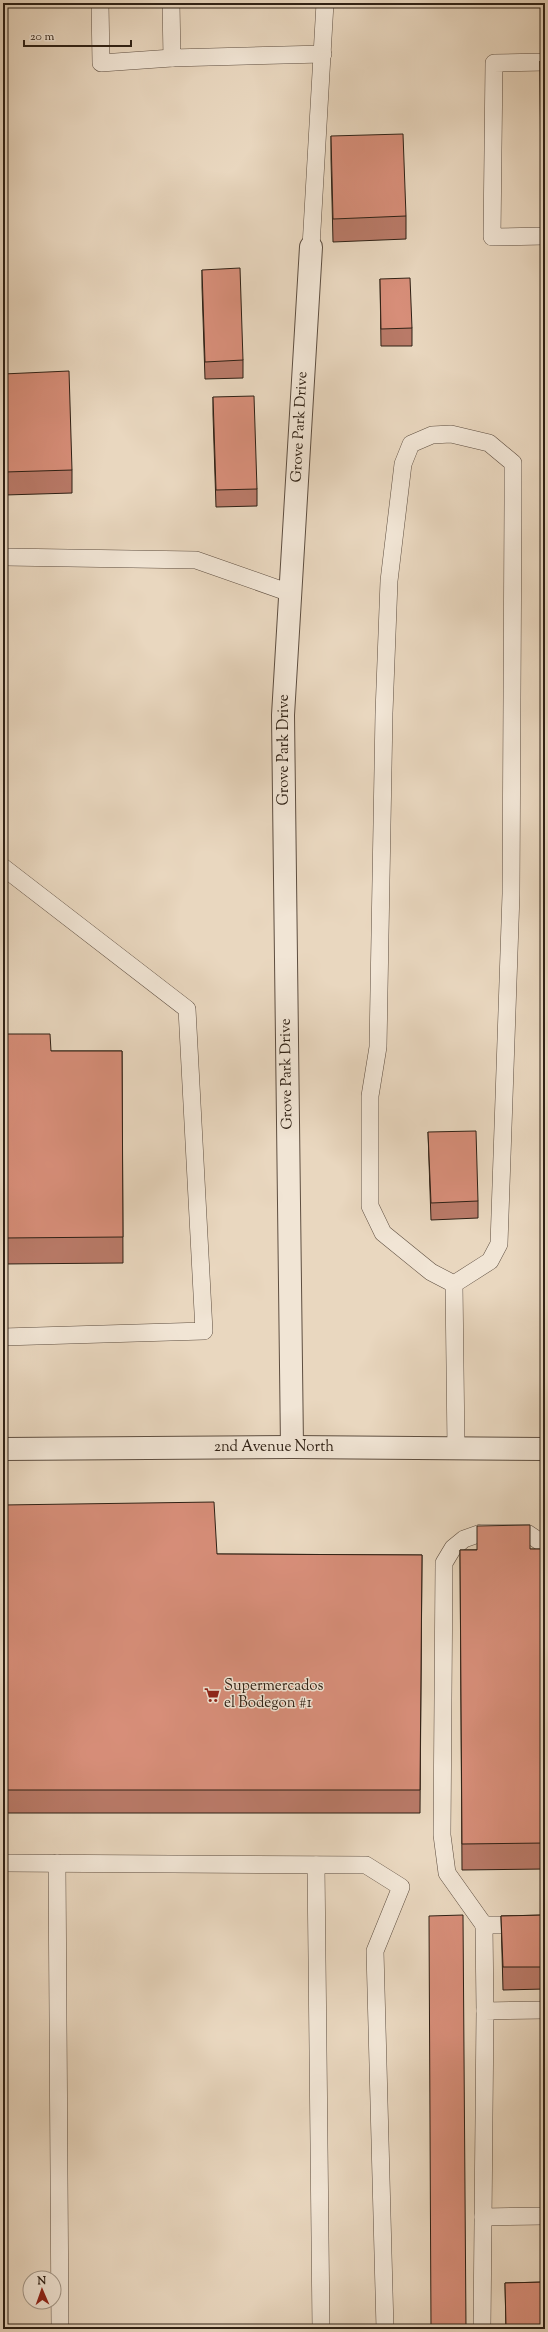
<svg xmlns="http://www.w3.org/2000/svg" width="548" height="2332" font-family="'Sorts Mill Goudy',serif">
  <rect width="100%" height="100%" fill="#e9d7bf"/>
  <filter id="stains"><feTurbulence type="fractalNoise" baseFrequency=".005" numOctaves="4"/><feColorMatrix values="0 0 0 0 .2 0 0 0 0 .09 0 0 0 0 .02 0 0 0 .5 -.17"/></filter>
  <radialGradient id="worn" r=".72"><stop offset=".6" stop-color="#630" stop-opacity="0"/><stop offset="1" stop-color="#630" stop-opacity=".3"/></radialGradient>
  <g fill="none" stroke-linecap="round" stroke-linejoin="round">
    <defs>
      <g id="service">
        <polyline points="100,3 101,63 172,58"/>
        <polyline points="171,3 172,58 323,54"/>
        <polyline points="545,62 494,63 492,237 545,236"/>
        <polyline points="311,247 325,3"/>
        <polyline points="5,557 196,560 290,593"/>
        <polyline points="3,867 187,1009 204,1331 3,1337"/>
        <polyline points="454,1284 490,1261 499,1244 511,894 513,503 513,463 489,443 451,434 432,435 411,444 403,464 389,581 384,713 378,1047 370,1096 370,1206 383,1233 431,1272 454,1284 456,1448"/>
        <polyline points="3,1863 366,1865 401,1887 375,1951 385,2329"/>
        <polyline points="57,1863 60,2329"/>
        <polyline points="316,1865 321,2329"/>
        <polyline points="484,1925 447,1873 442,1835 444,1563 453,1548 464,1539 481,1533 527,1533 545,1545"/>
        <polyline points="485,2011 484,1925 545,1925"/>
        <polyline points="483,2217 545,2216"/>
        <polyline points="482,2329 485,2011 545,2010"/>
      </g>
      <g id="minor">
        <polyline points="292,1447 283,715 311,247"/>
        <polyline points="3,1449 292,1447 545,1449"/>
      </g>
    </defs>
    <!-- service casing -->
    <use href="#service" stroke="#5e4e40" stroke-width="18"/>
    <!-- minor casing -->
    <use href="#minor" stroke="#5e4e40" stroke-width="24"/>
    <!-- service -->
    <use href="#service" stroke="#f1e5d5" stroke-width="17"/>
    <!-- minor -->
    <use href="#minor" stroke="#f1e5d5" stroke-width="22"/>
  </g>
  <!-- wall -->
  <g fill="#b97a68" stroke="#2f2115">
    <polygon points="540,61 545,61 545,204 541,204"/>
    <polygon points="331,136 406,216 406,239 333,242 331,159"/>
    <polygon points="202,270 243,360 243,378 205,379 202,287"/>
    <polygon points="380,279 412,328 412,346 381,346"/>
    <polygon points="3,374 72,470 72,493 5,495 3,435"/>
    <polygon points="213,397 257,489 257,506 216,507 213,414"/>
    <polygon points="3,1034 51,1051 122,1051 123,1263 3,1264"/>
    <polygon points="428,1132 478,1201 478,1218 431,1220"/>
    <polygon points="3,1505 217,1554 422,1555 420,1813 3,1813"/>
    <polygon points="545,1549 545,1869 462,1870 460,1550"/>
    <polygon points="545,1915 545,1989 503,1990 501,1916"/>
    <polygon points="545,2282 545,2329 506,2329 505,2283"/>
  </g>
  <!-- building -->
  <g fill="#d78e79" stroke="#2f2115">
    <polygon points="540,61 545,61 545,178 541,178"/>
    <polygon points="403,134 406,216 333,219 331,136"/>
    <polygon points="240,268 243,360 205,362 202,270"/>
    <polygon points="410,278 412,328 381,329 380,279"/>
    <polygon points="69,371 72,470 5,472 3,413 3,374"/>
    <polygon points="254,396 257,489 216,490 213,397"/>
    <polygon points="3,1034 50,1034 51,1051 122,1051 123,1237 3,1238"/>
    <polygon points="476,1131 478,1201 431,1203 428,1132"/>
    <polygon points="214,1502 217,1554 422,1555 420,1790 3,1790 3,1505"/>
    <polygon points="530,1525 530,1549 545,1549 545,1843 462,1844 460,1550 477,1550 477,1526"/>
    <polygon points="463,1915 466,2329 431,2329 429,1916"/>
    <polygon points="545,1915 545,1967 503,1967 501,1916"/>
    <polygon points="545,2282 545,2325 506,2326 505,2283"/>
  </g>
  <!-- icons -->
  <defs>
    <symbol id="supermarket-bare" viewBox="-9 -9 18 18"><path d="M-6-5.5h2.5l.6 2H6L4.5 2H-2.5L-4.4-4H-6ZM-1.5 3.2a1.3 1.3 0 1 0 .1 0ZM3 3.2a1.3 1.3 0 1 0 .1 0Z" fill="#8f2418" stroke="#f1e5d5" stroke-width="2.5" paint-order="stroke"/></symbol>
  </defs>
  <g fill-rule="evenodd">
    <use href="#supermarket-bare" x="201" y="1684" width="22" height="22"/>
  </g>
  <g text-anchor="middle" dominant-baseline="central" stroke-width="3" stroke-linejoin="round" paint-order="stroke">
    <!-- street labels -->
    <g font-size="15" fill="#2f2115" stroke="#f1e5d5">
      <text transform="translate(300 427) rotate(-87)">Grove Park Drive</text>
      <text transform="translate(284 750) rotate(-90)">Grove Park Drive</text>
      <text transform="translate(287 1074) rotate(-91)">Grove Park Drive</text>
      <text x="274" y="1447">2nd Avenue North</text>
    </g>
    <!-- poi labels -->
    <g font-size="15" fill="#2f2115" stroke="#f1e5d5" text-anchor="start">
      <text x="224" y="1686">Supermercados<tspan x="224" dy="17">el Bodegon #1</tspan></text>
    </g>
  </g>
  <!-- margin -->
  <rect width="548" height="2332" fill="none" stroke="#e9d7bf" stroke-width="16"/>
  <rect x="4" y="4" width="540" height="2324" fill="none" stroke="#2f2115" stroke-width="2"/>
  <rect x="8" y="8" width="532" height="2316" fill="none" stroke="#2f2115"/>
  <!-- north arrow -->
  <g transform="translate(42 2290) rotate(358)"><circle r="19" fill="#f1e5d5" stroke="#a39788"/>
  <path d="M0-3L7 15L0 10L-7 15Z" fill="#8f2418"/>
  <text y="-6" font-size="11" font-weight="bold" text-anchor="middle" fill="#2f2115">N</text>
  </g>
  <!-- scale -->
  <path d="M24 40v6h107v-6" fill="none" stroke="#2f2115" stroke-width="2"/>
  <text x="30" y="40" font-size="12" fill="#2f2115" stroke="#f1e5d5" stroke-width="3" paint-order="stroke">20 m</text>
  <rect width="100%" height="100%" filter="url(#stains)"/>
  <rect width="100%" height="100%" fill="url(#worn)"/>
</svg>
